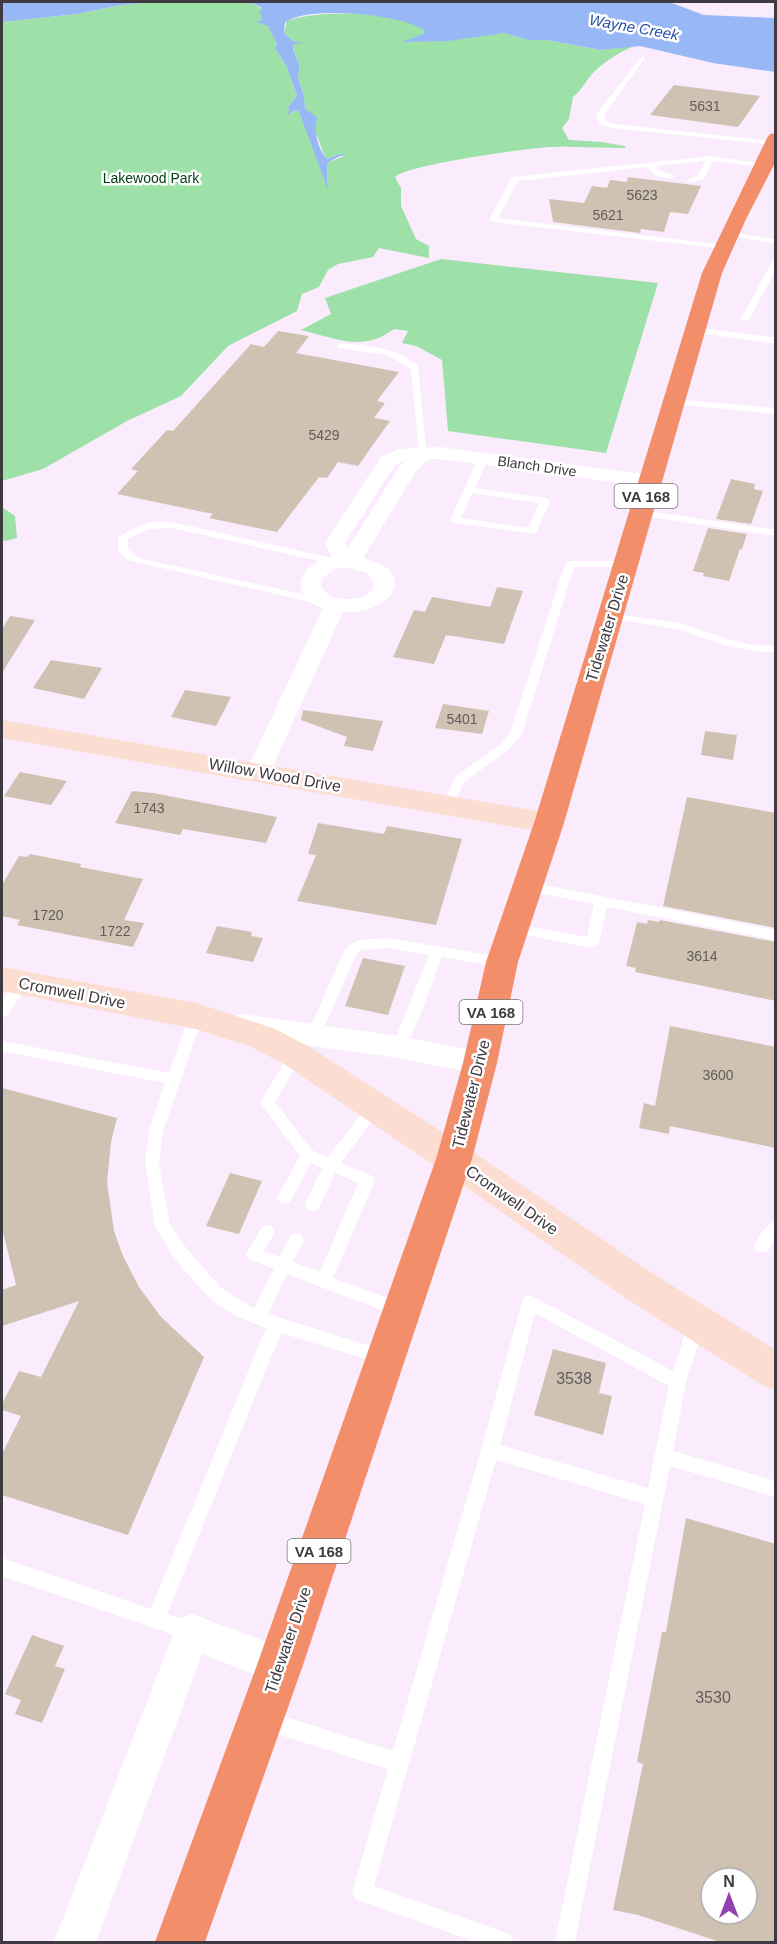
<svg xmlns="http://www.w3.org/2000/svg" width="777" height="1944" font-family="Helvetica,sans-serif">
  <rect width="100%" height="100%" fill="#faecfd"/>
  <!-- green -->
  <g fill="#9de1a8">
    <path d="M151 2H250L262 9V19L257 21 268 26 277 44 275 48 287 67 297 96 288 108 291 109 288 115 295 110 299 112 328 188 327 163 344 156 340 154 327 159 324 155 309 113 305 109 304 96 298 78 300 66 293 48 294 44 300 43 293 41 284 33 287 21C319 9 396 11 424 30L423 34 405 42 504 33 528 40H547L601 50 634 46C620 52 605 61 594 72 586 80 583 89 573 97L569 119 562 128 569 140 601 142 625 146V148C600 148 575 146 550 147 527 148 406 165 395 177L401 188V206L416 239 429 246V258L379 248 373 257 338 264 328 270 319 287 302 294 297 311 228 346 181 396 127 421 43 469 2 481V22L77 14 121 5Z"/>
    <path d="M441 259 658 283 606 453 448 431 442 360 416 346 402 343 408 331 394 329C362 353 336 338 301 330L331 314 325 298Z"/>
    <polygon points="2,507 15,516 17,538 5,541 2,539"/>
  </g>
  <!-- water -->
  <g fill="#97b8f4">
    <polygon points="2,2 152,2 121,5 77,14 2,22"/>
    <path d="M250 2H669L704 15 775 18V72L713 63 640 46 601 50 547 40H528L504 33 448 41 402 42 423 34 424 30C401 14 305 5 285 23L284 33 293 41 304 43 294 44 293 49 300 66 298 78 304 96 305 109 317 117C314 131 317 148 327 159L340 154 346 155 340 156 327 163 328 190 299 112 295 110 286 116 290 109H287L297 96 287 67 275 48 277 44 268 26 256 22 262 19 260 12 262 8Z"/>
  </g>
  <!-- building -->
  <g fill="#cfc2b2" fill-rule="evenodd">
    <polygon points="674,85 760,96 738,127 650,115"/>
    <polygon points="628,177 701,186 688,214 670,212 664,232 641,229 640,233 553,222 549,199 584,203 592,186 607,188 610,180 627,182"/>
    <polygon points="278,331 309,336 296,353 399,372 377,401 385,403 374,418 390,421 358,466 338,462 327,478 319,477 277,532 209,518 213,514 117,494 138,471 131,469 167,430 173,431 251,344 264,347"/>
    <polygon points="731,479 755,484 754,489 763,491 751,524 716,519"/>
    <polygon points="708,528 747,534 742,549 740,549 729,581 703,576 704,573 693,571"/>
    <polygon points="497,587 523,591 504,644 446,635 434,664 393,657 414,610 425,612 432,597 490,607"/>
    <polygon points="10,616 35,620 2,673 2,629"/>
    <polygon points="51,660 102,668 84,699 33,688"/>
    <polygon points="185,690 231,697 216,726 171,717"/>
    <polygon points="443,704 489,711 482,734 435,728"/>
    <polygon points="303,710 383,721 373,751 344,746 347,737 301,720"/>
    <polygon points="705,731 737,735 733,760 701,755"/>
    <polygon points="20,772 67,781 51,805 4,796"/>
    <polygon points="132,791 153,793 277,817 266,843 183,829 180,835 115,823"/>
    <polygon points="687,797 776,813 776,928 663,906"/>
    <polygon points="318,823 384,834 387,826 462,839 436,925 297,901 316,855 308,854"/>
    <polygon points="30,854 81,864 80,867 143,879 124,920 144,923 133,947 17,925 20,920 2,916 2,885 19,856 27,857"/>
    <polygon points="648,920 659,922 660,920 776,942 776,1001 635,972 636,968 626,966 637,922 647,924"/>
    <polygon points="217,926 252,932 251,936 263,938 253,962 206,953"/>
    <polygon points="363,958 405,966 388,1015 345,1006"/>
    <polygon points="670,1026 776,1047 776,1148 670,1126 669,1134 639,1128 644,1103 655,1106"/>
    <polygon points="2,1088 117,1118 111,1142 107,1182 114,1231 123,1256 139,1287 161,1317 204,1357 128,1535 2,1495 2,1454 21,1416 2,1410 2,1404 19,1371 41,1377 79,1301 2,1326 2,1290 16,1285 2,1228"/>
    <polygon points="230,1173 262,1181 239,1234 206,1226"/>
    <polygon points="553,1349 606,1363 599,1393 612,1396 603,1435 534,1415"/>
    <path d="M686 1518 776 1544V1942H720L638 1915 613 1910 643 1764 637 1762 662 1632H666ZM711 1878H747V1914H711Z"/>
    <polygon points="32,1635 64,1646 55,1666 65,1669 42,1723 15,1714 21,1700 5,1694"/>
  </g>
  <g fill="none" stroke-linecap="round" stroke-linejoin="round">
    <!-- lane -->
    <g fill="#fff" fill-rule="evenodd">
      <polygon points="642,56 645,58 604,115 606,121 613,124 773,141 776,141 776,145 611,128 600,124 596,115"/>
      <polygon points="711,156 769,165 765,167 713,161 703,180 691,182 687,180 697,176 706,161 656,166 660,171 673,175 674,177 670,179 654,175 648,167 518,181 498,218 723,245 727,247 726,249 493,222 489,220 512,177"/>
      <polygon points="726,231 776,240 776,244 726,235"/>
      <polygon points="776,260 776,270 749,319 742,321 741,319 772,262"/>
      <polygon points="695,327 776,338 776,344 692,332 691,330"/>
      <path d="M341 343C369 346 396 347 418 366L427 456 419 454 411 369 387 355 338 348 337 346Z"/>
      <polygon points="674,399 776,408 776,414 671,404 669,402"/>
      <path d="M483 456 488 459 475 488 545 498 550 501 536 534 455 523 450 520 478 459ZM472 493 539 503 528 528 461 518Z"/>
      <polygon points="641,510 776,530 776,536 637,515 636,513"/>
      <polygon points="152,522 172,522 341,560 342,562 337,565 172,528 148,529 128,539 128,549 135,556 143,559 324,599 329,602 324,605 127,560 118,550 118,538 131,529"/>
      <polygon points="570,561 626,561 631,564 626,567 574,567 522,734 508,750 464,782 452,809 444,809 442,806 456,776 500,745 510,733 565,564"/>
      <polygon points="610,613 680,623 727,639 753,645 776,646 776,652 753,651 724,645 678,629 606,618 606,614"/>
      <polygon points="529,882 776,930 776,940 607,907 599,943 592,948 510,932 508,929 510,926 515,924 587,937 594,904 524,890 523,887"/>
      <polygon points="388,938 502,957 509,962 502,967 442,957 418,1021 404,1051 394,1051 392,1047 429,955 388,948 361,950 356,955 319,1039 309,1039 307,1035 345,949 357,940"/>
      <polygon points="22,978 29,983 7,1016 2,1017 2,1002 17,979"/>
      <polygon points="196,1011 201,1012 203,1016 163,1131 159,1162 164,1194 170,1224 186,1248 220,1287 254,1309 274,1269 248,1259 246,1254 262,1227 267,1225 272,1227 275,1232 264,1251 280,1257 291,1235 296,1233 301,1235 304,1240 293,1262 320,1272 358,1183 335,1173 318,1210 313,1211 308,1210 305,1205 322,1168 311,1163 290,1202 285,1204 280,1202 277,1198 300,1156 260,1103 291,1051 301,1051 303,1055 275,1102 313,1151 328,1157 370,1103 375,1101 380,1103 382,1107 341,1163 372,1176 375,1180 333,1278 408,1306 410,1311 408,1316 402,1318 287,1274 268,1314 383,1350 389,1352 391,1357 389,1362 383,1364 281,1333 167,1614 199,1625 201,1632 199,1639 192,1641 2,1576 2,1558 151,1609 266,1328 235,1316 208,1297 174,1258 155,1226 145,1162 149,1131 165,1083 2,1051 2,1041 169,1073 189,1016 191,1012"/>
      <path d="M776 1221C776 1233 775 1257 756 1251L754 1246C758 1237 766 1224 776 1221Z"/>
      <path d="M530 1295 673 1371 690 1319 696 1317 702 1319 704 1324 686 1382 673 1451 776 1481V1497L670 1466 575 1942H555L645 1504 496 1460 374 1886 504 1932 511 1935 514 1942H476L355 1899 352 1892 388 1769 264 1730 257 1727 254 1720 257 1713 264 1710 393 1751 481 1450 522 1302 524 1297ZM535 1313 669 1386 648 1488 500 1445Z"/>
    </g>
    <!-- street -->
    <g fill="#fff" fill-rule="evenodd">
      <path d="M440 447 650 475 657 477 660 481 657 485 650 487 440 459H429L416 471 363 558C422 572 390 615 343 612L270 772 266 778 258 780 250 778 246 772 323 608C286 595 300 563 332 557L325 543 381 457 399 449ZM405 461 399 467 348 548 345 543 395 465ZM345 567 367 573 374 584 373 590C362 601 343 601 329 596L321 586 322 578 335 569Z"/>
      <polygon points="241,1014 399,1036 480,1052 490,1055 494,1063 490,1071 480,1074 399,1058 241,1036 231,1033 227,1025 231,1017"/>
      <polygon points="192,1614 293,1652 299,1665 293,1678 280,1684 202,1654 96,1942 54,1942 179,1619"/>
    </g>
    <!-- secondary -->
    <g fill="#fbddd2" fill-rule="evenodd">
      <polygon points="2,720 549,813 560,816 564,823 560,830 549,833 2,738"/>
      <polygon points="2,967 196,1003 273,1028 308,1046 467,1148 658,1277 776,1350 776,1390 762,1385 630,1301 441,1170 284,1064 249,1046 195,1029 2,991"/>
    </g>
    <!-- highway -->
    <polygon fill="#f28e6a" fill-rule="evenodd" points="776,133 776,161 746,219 722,273 564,823 518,962 497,1063 472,1159 303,1665 205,1942 155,1942 257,1665 436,1159 463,1063 486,962 534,823 702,273 767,138 770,134"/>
  </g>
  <g text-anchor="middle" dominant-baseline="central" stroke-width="5" stroke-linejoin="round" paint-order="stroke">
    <!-- number labels -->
    <g font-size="14" fill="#635c5d">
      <text x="705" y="106">5631</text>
      <text x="642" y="195">5623</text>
      <text x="608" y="215">5621</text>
      <text x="324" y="435">5429</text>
      <text x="462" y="719">5401</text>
      <text x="149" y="808">1743</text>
      <text x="48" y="915">1720</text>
      <text x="115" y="931">1722</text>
      <text x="702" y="956">3614</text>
      <text x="718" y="1075">3600</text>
    </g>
    <!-- far-park labels -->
    <g font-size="14" fill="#003c14" stroke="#fff">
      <text x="151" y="178">Lakewood Park</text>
    </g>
    <!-- far-street labels -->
    <g font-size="14" fill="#3f3a41" stroke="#fff">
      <text transform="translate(537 466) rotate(8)">Blanch Drive</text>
    </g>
    <!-- far-water labels -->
    <g font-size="15" font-style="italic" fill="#2751a8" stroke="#fff">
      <text transform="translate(634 27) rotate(10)">Wayne Creek</text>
    </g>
    <!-- shield labels -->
    <g fill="#fff" stroke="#79757a" stroke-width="1.5">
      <rect x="614.5" y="484" width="63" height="24" rx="4.5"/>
      <rect x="459.5" y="1000" width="63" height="24" rx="4.5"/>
      <rect x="287.5" y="1539" width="63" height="24" rx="4.5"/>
    </g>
    <g font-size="15" font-weight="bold" fill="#3f3a41">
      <text x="646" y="496">VA 168</text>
      <text x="491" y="1012">VA 168</text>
      <text x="319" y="1551">VA 168</text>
    </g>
    <!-- street labels -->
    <g font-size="16" fill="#3f3a41" stroke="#fff">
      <text transform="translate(607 628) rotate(-73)">Tidewater Drive</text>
      <text transform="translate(275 775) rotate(10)">Willow Wood Drive</text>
      <text transform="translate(72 993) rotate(11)">Cromwell Drive</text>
      <text transform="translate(471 1094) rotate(-76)">Tidewater Drive</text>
      <text transform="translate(512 1200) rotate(35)">Cromwell Drive</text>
      <text transform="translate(288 1640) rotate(-71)">Tidewater Drive</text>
    </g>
    <!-- near-number labels -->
    <g font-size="16" fill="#635c5d">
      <text x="574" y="1378">3538</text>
      <text x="713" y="1697">3530</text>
    </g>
  </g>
  <!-- border -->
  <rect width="777" height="1944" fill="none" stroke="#3f3a41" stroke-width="6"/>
  <!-- north arrow -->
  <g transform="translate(729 1896)"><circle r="28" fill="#ffffff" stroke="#b2b0b3" stroke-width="1.5"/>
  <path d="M0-4.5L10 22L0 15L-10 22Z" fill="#9342b1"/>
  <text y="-9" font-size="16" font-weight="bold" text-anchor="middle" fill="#3f3a41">N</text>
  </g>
</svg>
